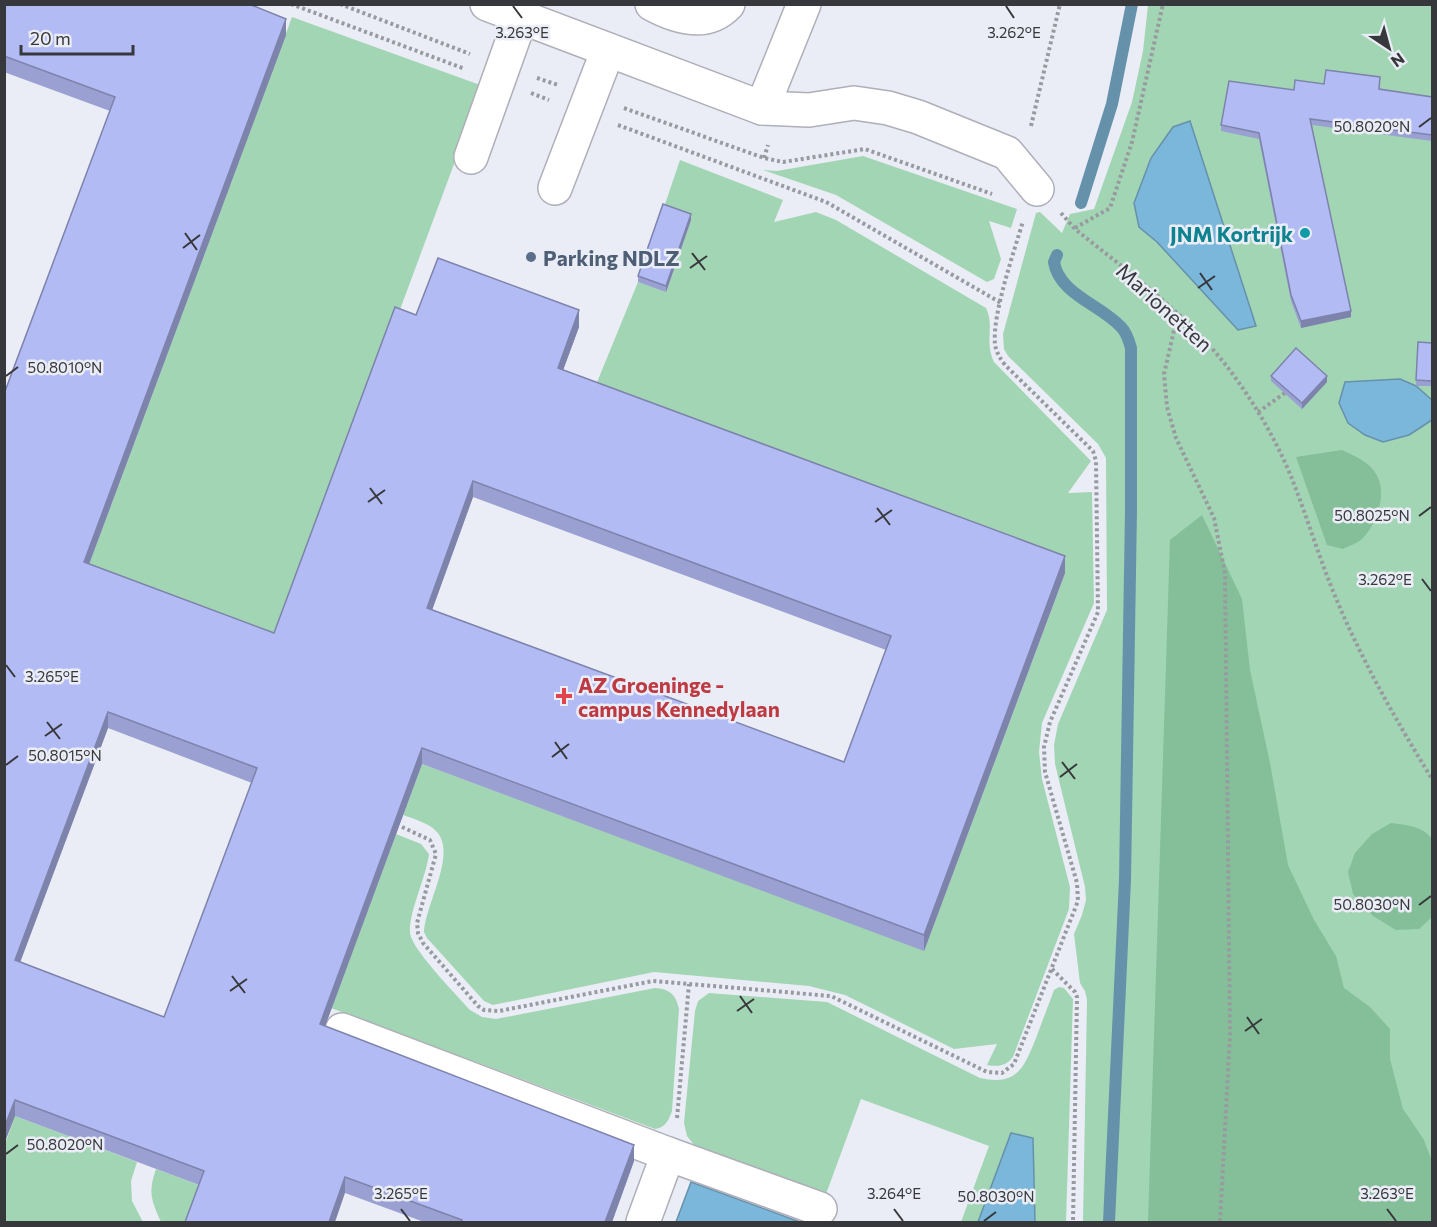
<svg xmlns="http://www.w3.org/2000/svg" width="1437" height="1227" font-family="Commissioner,sans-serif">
  <rect width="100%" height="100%" fill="#ebedf6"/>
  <!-- green -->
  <g fill="#a2d5b3">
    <polygon points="1148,5 1432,5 1432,1222 1083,1222 1087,1000 1085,991 1080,983 1074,934 1082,915 1086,900 1085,887 1055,764 1054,745 1058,724 1107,610 1106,458 1098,444 1008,356 1004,349 1003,334 1036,213 1040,212 1062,233 1070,214 1094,209 1132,102 1143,51"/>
    <polygon points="292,17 483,86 274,649 84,578"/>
    <polygon points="863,156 1017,209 1011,228 989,221 1001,259 994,279 987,282 836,195 763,170 777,171"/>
    <path d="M680 160 783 200 774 222 816 212 836 220 986 308C995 326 984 341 994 362L1091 461 1068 493 1092 492 1094 603 1042 723 1039 752 1042 779 1070 887 1069 909 1013 1057C1006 1066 998 1067 987 1065L997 1044 954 1049 845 995 809 986 654 972 493 1005 484 1001 427 938 424 932C425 904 457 855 437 832 429 823 414 819 403 815L422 764 924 950 1065 573 591 397 638 282 666 291 663 210Z"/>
    <path d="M396 834 421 844 429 854C426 878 409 911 410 932 410 948 458 996 470 1010L482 1017 496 1019 655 988C669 989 676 994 679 1009L672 1111C669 1120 665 1128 655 1129L331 1008Z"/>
    <path d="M1059 987 1064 988 1073 999 1066 1222H961L989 1146 861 1099 826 1194 695 1146 687 1136 684 1123 695 1011 698 1001 709 993 827 1002 980 1078C1017 1086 1024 1068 1036 1038 1042 1022 1048 1006 1054 990Z"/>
    <polygon points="15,1116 137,1162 131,1181 132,1201 143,1222 5,1222 5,1144"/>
    <path d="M156 1169 204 1187 191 1222H161C151 1200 148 1192 156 1169Z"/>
  </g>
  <!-- forest -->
  <g fill="#84bf99">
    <path d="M1342 450C1354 456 1370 462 1376 474 1388 493 1377 523 1363 538 1358 543 1349 546 1343 549L1327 545 1296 457Z"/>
    <polygon points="1202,515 1242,599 1250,670 1270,763 1288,865 1314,920 1336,956 1344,988 1370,1007 1390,1029 1390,1059 1403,1109 1424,1140 1432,1161 1432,1222 1148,1222 1170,540"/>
    <path d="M1391 823C1406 825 1423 826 1432 839V917L1419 929 1396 930 1373 916 1353 894 1348 872 1355 853 1372 834Z"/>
  </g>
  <!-- water -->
  <g fill="#7ab7db" stroke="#6691ab" stroke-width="1.5">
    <polygon points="1190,121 1256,326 1238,330 1157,242 1139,227 1134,203 1151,158 1173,127"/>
    <polygon points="1400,379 1416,386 1432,400 1432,420 1409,435 1383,442 1365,435 1348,423 1339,403 1345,382"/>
    <polygon points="1011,1133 1033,1138 1035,1222 978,1222"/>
    <polygon points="691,1182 800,1222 676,1222"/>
  </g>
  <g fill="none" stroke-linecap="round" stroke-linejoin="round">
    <!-- stream -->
    <g stroke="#6691ab" stroke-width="12">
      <polyline points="1081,203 1112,104 1132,4"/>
      <path d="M1057 255 1054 262C1059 294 1101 305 1121 327 1127 333 1129 341 1131 348V509L1125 880 1109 1222"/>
    </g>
    <defs>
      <g id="minor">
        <polyline points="487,4 762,108 809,110 854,103 888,108 918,117 1007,153 1037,189"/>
        <path d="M652 4C676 17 706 27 728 4"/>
        <polyline points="762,108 804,4"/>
        <polyline points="471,157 521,17"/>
        <polyline points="555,188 608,50"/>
        <polyline points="342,1030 668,1154 643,1222"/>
        <polyline points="668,1154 820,1209"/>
      </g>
    </defs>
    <!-- minor casing -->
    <use href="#minor" stroke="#aeafb8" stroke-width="36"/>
    <!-- path -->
    <g stroke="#989aa0" stroke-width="4" stroke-dasharray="3 3" stroke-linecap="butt">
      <polyline points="291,4 465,69"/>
      <polyline points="340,4 470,54"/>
      <polyline points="537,78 558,85"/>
      <polyline points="531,93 549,100"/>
      <polyline points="624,108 764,158 783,162 865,149 992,194"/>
      <polyline points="618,125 826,202 1001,303"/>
      <polyline points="1031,126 1060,4"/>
      <polyline points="764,158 768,145"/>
      <path d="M1061 213 1075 229C1132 275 1194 319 1237 380 1259 411 1278 444 1292 479 1306 514 1317 551 1331 586 1358 654 1394 717 1432 779"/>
      <polyline points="1075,228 1110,208 1132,142 1163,4"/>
      <polyline points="1178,313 1164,374 1167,407 1176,438 1214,518 1225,573 1230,1036 1220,1222"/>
      <polyline points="1258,412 1285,393"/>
      <path d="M402 827 430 840 436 854 417 923 418 933 423 943 478 1006 484 1010 499 1011 653 981 831 996 987 1072 1002 1073 1014 1064 1078 901 1077 883 1045 772 1044 747 1050 722 1098 612 1096 461 1093 451 1005 365C1000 358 996 352 995 344 992 315 1014 252 1023 221"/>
      <polyline points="1052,969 1075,992 1077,997 1073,1222"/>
      <polyline points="677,1118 689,984"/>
    </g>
    <!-- minor -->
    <use href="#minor" stroke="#fff" stroke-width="33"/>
  </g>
  <!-- wall -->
  <g fill="#9aa1d2" fill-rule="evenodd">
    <path d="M4 4 286 35 89 564 274 633 416 315 579 327 563 370 1065 573 924 951 422 764 325 1026 634 1161 612 1222H424L345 1193 199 1185 15 1116 4 1144V394L110 111 4 72ZM473 497 886 650 844 762 432 610ZM108 728 252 783 164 1017 20 962Z"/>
    <polygon points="1324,84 1380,84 1380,90 1432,97 1432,141 1312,125 1351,317 1301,328 1291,301 1259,139 1221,131 1221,125 1294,90"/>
    <polygon points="691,220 666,292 638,282 638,276"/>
    <polygon points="1418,342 1432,343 1432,386 1416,386"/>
    <polygon points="1271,376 1327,382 1302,409 1271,381"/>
  </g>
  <!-- shaded-wall -->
  <g fill="#7d83ab">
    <polygon points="286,19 286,35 84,578 84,562"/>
    <polygon points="691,214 691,220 666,292 666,286"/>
    <polygon points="579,310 579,327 558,384 558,368"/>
    <polygon points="1351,311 1351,317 1301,328 1301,321"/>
    <polygon points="1327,376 1327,382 1302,409 1302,403"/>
    <polygon points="473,481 473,497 427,624 427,608"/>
    <polygon points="1065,556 1065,573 924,951 924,935"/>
    <polygon points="108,712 108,728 15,976 15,960"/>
    <polygon points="422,748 422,764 320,1040 320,1024"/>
    <polygon points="15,1100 15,1116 4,1144 4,1128"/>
    <polygon points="634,1145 634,1161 612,1222 605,1222"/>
    <polygon points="345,1177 345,1193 335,1222 329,1222"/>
  </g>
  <!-- building -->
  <g fill="#b3bbf4" stroke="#7d83ab" stroke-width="1.5" fill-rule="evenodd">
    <path d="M4 4H249L286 19 84 562 274 633 395 307 416 315 438 258 579 310 558 368 1065 556 924 935 422 748 320 1024 634 1145 605 1222H461L462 1220 345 1177 329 1222H185L204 1171 15 1100 4 1128V394L115 97 4 56ZM473 481 891 636 844 762 427 608ZM108 712 257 768 164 1017 15 960Z"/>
    <polygon points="1326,70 1380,77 1379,89 1432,97 1432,135 1310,119 1351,311 1301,321 1291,295 1259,133 1221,125 1229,81 1294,90 1295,80 1324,84"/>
    <polygon points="663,204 691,214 666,286 638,276"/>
    <polygon points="1418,342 1432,343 1432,381 1416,380"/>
    <polygon points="1296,348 1327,376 1302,403 1271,376"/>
  </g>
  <!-- ticks -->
  <path fill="none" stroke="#37383b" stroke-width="2" d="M513 6 522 18M1006 6 1014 18M1419 127 1431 118M185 233 197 250M183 248 200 235M692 253 705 270M690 268 707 256M1200 273 1212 290M1198 288 1215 276M6 376 18 367M370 488 382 504M368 502 385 490M877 508 890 525M1419 516 1431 507M875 522 892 510M1422 579 1431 591M6 665 15 677M47 722 60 739M45 736 62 724M555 742 567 759M552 757 569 744M1062 762 1075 779M6 765 18 756M1060 777 1077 764M1419 905 1431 896M232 976 245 993M230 991 247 979M740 996 752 1013M737 1011 754 999M1247 1017 1259 1034M1245 1031 1262 1019M6 1154 18 1145M401 1209 410 1221M894 1209 903 1221M1387 1209 1396 1221M984 1221 996 1212"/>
  <!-- markers -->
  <circle fill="#0f9aa8" stroke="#ebedf6" stroke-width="2" cx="1305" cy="233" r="6"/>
  <circle fill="#5c6f8a" stroke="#ebedf6" stroke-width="2" cx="531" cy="257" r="6"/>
  <path fill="#e0444e" stroke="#ebedf6" stroke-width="2" d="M561 687h6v6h6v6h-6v6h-6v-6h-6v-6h6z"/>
  <g text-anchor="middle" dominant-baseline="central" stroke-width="5" stroke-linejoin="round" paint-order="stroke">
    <!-- culture labels -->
    <g font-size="21" font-weight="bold" fill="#0d838f" stroke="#ebedf6" text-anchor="end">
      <text x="1293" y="233">JNM Kortrijk</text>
    </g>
    <!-- service labels -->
    <g font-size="21" font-weight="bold" fill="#4e5e75" stroke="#ebedf6" text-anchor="start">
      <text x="543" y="257">Parking NDLZ</text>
    </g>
    <!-- street labels -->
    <g font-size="21" fill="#37383b" stroke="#ebedf6">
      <text transform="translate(1165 307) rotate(42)">Marionetten</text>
    </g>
    <!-- health labels -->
    <g font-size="21" font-weight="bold" fill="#be3a42" stroke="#ebedf6" text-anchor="start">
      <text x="578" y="684">AZ Groeninge -<tspan x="578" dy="24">campus Kennedylaan</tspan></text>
    </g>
  </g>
  <g font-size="15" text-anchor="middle" fill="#37383b" stroke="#ebedf6" stroke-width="5" stroke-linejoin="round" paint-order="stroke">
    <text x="522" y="38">3.263°E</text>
    <text x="1014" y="38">3.262°E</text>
    <text x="1372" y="132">50.8020°N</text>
    <text x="65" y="373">50.8010°N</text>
    <text x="1372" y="521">50.8025°N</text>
    <text x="1385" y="585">3.262°E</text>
    <text x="52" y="682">3.265°E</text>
    <text x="65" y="761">50.8015°N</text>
    <text x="1372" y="910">50.8030°N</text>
    <text x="65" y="1150">50.8020°N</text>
    <text x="401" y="1199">3.265°E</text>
    <text x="894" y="1199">3.264°E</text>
    <text x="1387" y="1199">3.263°E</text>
    <text x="996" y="1202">50.8030°N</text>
  </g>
  <!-- border -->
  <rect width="1437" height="1227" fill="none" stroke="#37383b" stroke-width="12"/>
  <!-- north arrow -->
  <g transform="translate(1389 48) rotate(144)" stroke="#ebedf6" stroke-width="4.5" paint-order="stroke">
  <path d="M0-4.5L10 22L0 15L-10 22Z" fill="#37383b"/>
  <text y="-9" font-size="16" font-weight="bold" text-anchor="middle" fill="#37383b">N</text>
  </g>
  <!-- scale -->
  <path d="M21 45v9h112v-9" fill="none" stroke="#37383b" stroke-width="3"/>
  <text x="30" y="45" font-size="18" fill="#37383b" stroke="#ebedf6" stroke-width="4.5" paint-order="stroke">20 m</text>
</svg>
